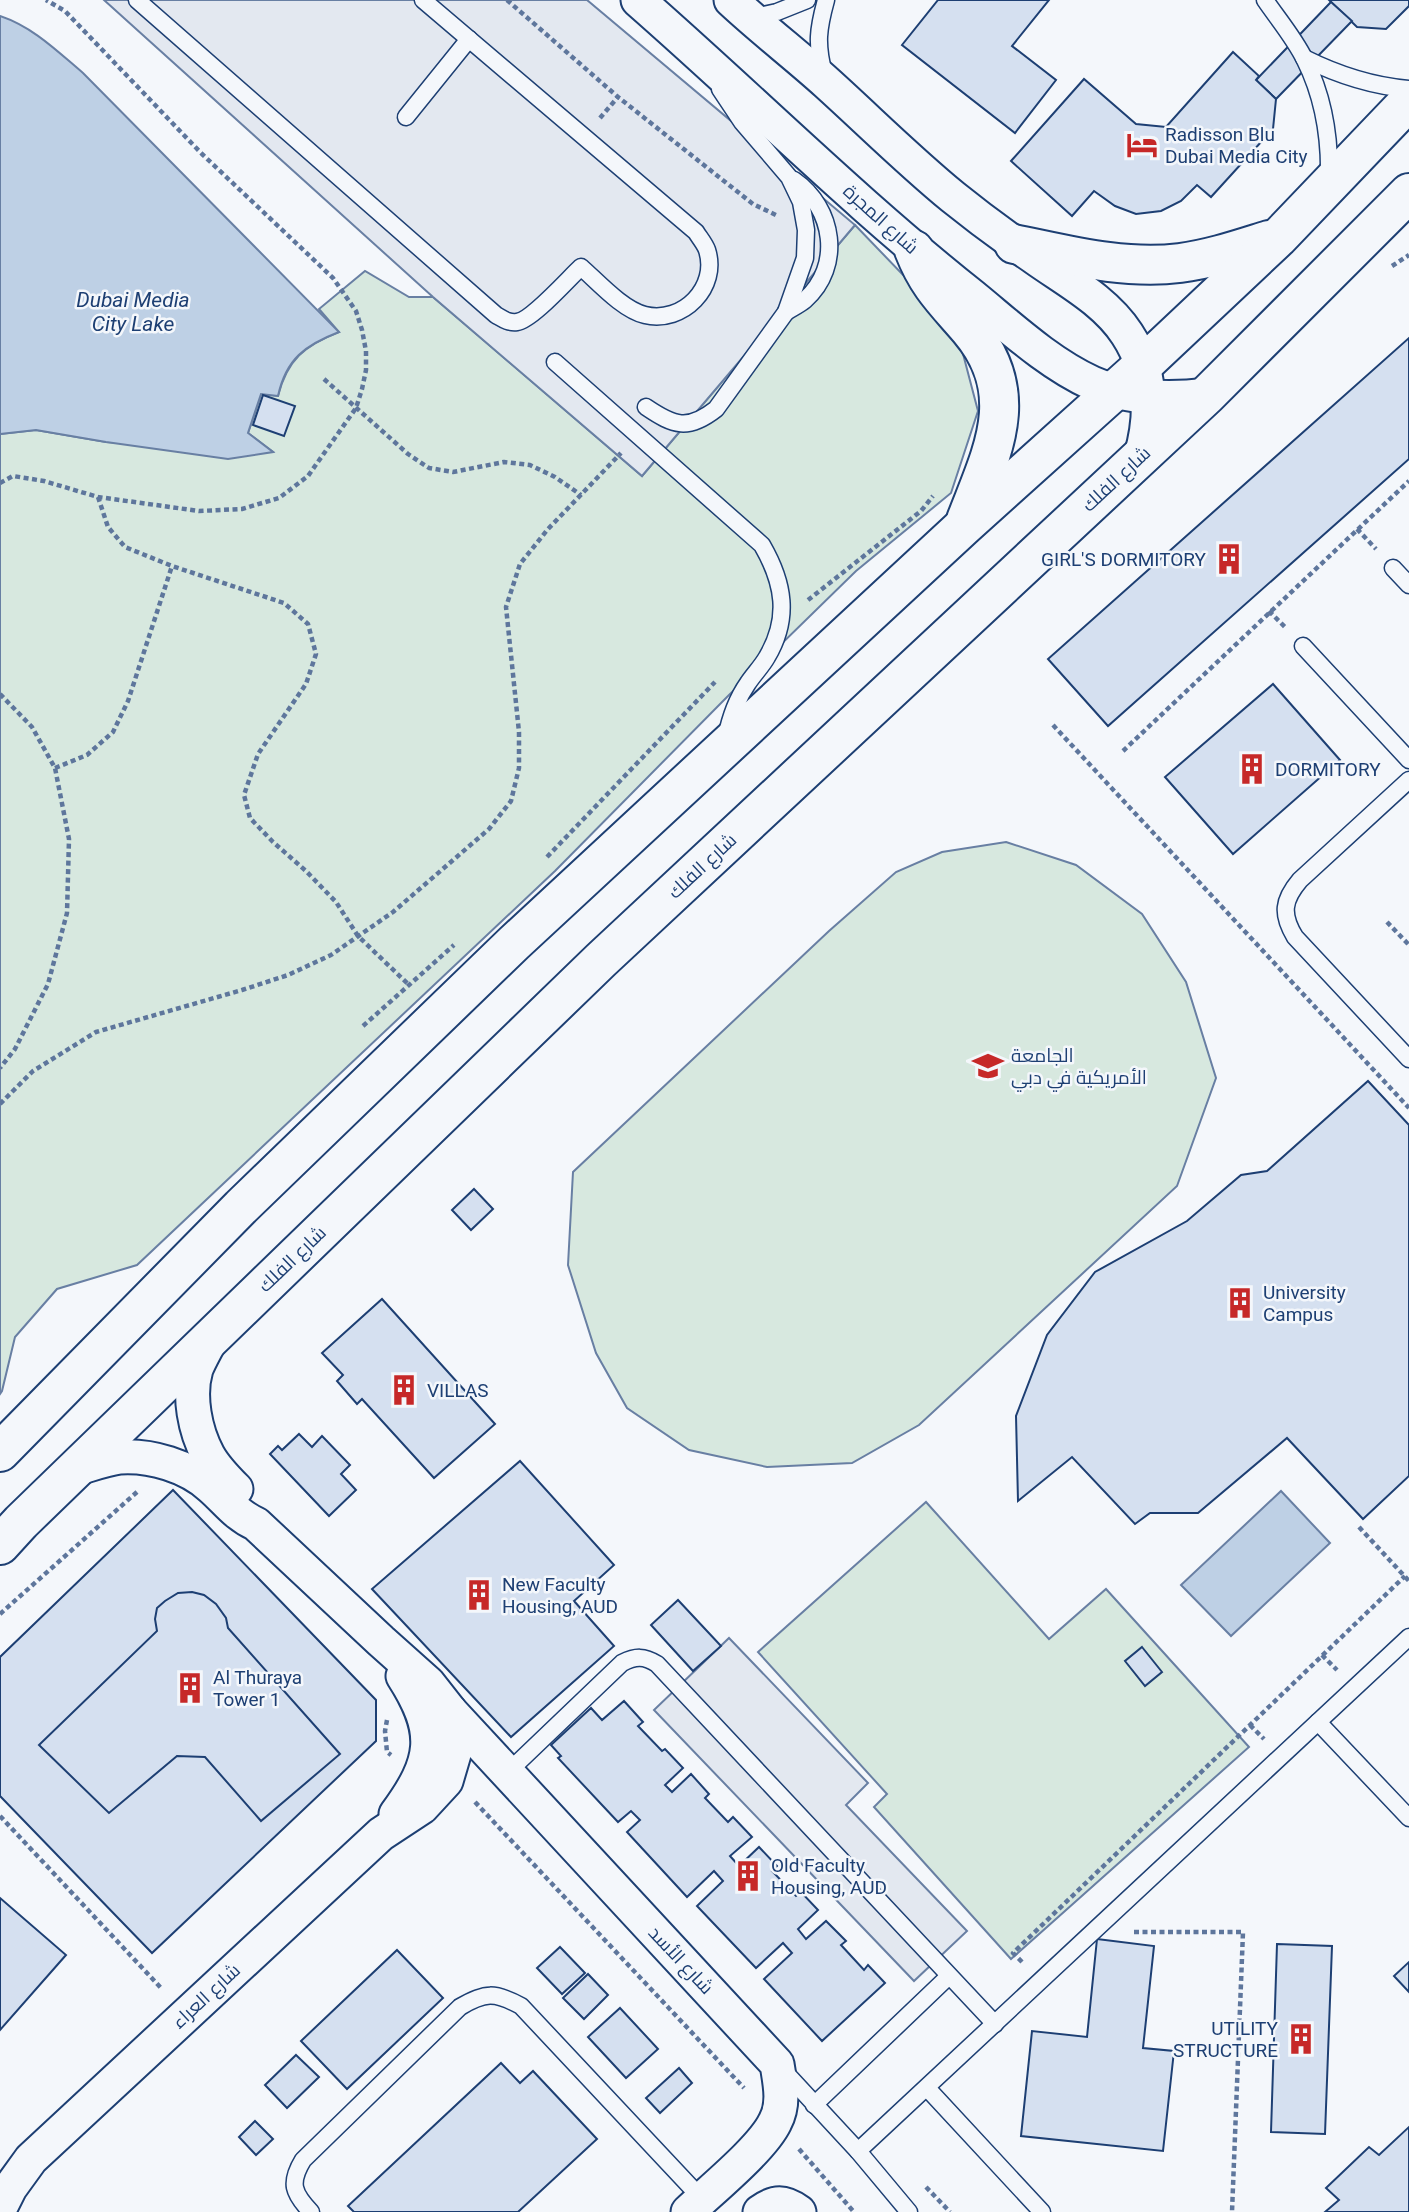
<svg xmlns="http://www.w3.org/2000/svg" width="1409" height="2212" font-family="Roboto,Cairo,sans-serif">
  <rect width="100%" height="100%" fill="#f4f7fb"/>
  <!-- green -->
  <g fill="#d7e8df" stroke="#687fa3" stroke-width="2">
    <path d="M855 225 957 331 978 411 951 493 856 571 728 696 555 871 137 1265 57 1289 15 1337 2 1391 0 1394V434L36 430 106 442 272 451 248 433 261 394 278 396C287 360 305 345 339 332L319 309 365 271 409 297H433L642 476Z"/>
    <polygon points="1006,842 1076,865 1142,914 1186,982 1216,1078 1177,1186 919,1425 852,1463 767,1467 689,1450 627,1408 596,1353 568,1265 573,1172 829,931 896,872 942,852"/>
    <polygon points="926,1502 1049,1639 1106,1589 1249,1747 1011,1959 874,1807 887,1794 758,1652"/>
  </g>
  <!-- parking -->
  <g fill="#e3e8f0" stroke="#687fa3" stroke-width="2">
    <polygon points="104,0 587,0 855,225 642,476 433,297"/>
    <polygon points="729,1638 868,1783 846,1805 967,1931 914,1981 654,1710"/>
  </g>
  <!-- water -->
  <g fill="#bed0e5" stroke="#687fa3" stroke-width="2">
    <path d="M0 16C33 27 57 51 83 73L339 332C305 345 286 359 278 396L261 394 248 433 273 452 228 459 106 442 36 430 0 434Z"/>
    <polygon points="1281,1491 1330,1543 1231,1636 1181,1585"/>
  </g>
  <!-- building -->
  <g fill="#d5e0f0" stroke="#1d3f73" stroke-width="2">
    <polygon points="938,0 1049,0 1012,46 1056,80 1015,133 902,45"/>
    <polygon points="1329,0 1409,0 1409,6 1386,29 1357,27"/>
    <polygon points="1331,2 1352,21 1276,99 1256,80"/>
    <polygon points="1233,52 1259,76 1256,80 1276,99 1273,129 1211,197 1197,185 1181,201 1161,211 1136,214 1115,206 1094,191 1072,216 1011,161 1084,79 1136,124 1166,127"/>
    <polygon points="1409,338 1409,459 1108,726 1048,659"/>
    <polygon points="263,395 295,406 284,436 253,425"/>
    <polygon points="1273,684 1340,760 1233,854 1165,777"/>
    <polygon points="1368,1081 1409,1125 1409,1476 1363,1519 1287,1438 1198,1513 1150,1513 1135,1524 1072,1457 1018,1501 1016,1416 1047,1335 1095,1272 1187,1221 1241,1175 1267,1171"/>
    <polygon points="474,1189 493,1209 471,1230 452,1210"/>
    <polygon points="382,1299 495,1424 434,1478 362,1399 357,1404 337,1381 343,1375 322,1353"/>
    <polygon points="299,1434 312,1447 322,1436 350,1465 341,1474 356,1490 329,1516 270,1454 278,1446 282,1450"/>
    <polygon points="520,1461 614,1565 574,1601 614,1646 511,1737 372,1589"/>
    <polygon points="173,1490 376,1700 376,1741 152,1953 0,1796 0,1657"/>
    <polygon points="192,1592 204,1595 216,1604 226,1618 228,1628 340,1754 261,1821 205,1757 177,1756 109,1813 39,1745 157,1631 155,1619 157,1608 165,1601 178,1593"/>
    <polygon points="678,1600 721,1646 693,1671 651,1625"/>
    <polygon points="1142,1647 1162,1672 1145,1686 1125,1661"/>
    <polygon points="624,1701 643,1722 638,1726 662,1751 665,1749 683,1768 665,1785 672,1792 691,1774 709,1794 705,1798 728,1822 733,1817 752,1837 730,1856 739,1866 759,1847 777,1866 772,1871 796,1896 801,1892 818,1910 798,1929 806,1939 826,1921 846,1941 841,1945 864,1970 868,1965 885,1983 822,2041 764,1979 792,1953 783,1943 756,1968 697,1906 723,1881 714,1871 687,1897 627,1832 640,1820 631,1811 618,1822 558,1758 561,1756 551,1745 591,1708 602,1720"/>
    <polygon points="0,1898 66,1955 0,2030"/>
    <polygon points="1097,1939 1154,1946 1143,2048 1174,2051 1163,2151 1021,2136 1032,2031 1087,2037"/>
    <polygon points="1277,1944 1332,1946 1325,2134 1271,2132"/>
    <polygon points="560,1947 585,1973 562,1994 537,1968"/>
    <polygon points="397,1950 443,1998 347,2089 301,2041"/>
    <polygon points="1409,1962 1409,1992 1394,1976"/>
    <polygon points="588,1974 608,1995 584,2019 563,1998"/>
    <polygon points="620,2008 658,2049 626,2078 588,2037"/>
    <polygon points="296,2055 319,2077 287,2108 265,2085"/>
    <polygon points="501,2063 520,2083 533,2071 597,2139 518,2212 354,2212 348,2206"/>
    <polygon points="679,2068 692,2083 660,2113 646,2098"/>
    <polygon points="255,2121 273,2139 256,2155 239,2137"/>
    <polygon points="1409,2127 1409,2212 1325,2212 1339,2200 1326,2188 1369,2147 1379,2155"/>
  </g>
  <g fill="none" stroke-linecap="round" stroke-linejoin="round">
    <defs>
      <g id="lane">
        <path d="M137 0 496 315C503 319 508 323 517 322 532 320 568 279 581 267 598 282 623 310 645 315 683 324 719 287 707 250 705 244 699 237 696 232L423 0"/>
        <path d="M1265 0C1278 19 1295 39 1305 60 1323 96 1330 137 1329 178"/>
        <polyline points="750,18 777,12 807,0"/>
        <path d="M1304 58C1338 75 1371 86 1409 89"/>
        <path d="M824 74C816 44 818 29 826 0"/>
        <polyline points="406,117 469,39"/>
        <path d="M786 312C792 308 799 305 805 300 843 266 834 208 794 180"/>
        <path d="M555 362 762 545C784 583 790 618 767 657 762 666 754 674 748 683 736 700 730 718 726 738"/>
        <path d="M646 407C674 426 688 431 716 409L786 312 805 258 806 230 801 202 789 177 742 122 720 89"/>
        <polyline points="1393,568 1409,585"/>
        <polyline points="1303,646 1409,760"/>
        <path d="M1409 780 1300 880C1283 900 1281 914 1295 937L1409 1059"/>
        <polyline points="1318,1722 1409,1818"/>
        <path d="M507 1773 622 1663C636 1656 644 1656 657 1664L995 2024"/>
        <polyline points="783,2070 858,2151 909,2212"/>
        <polyline points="927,2088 1042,2212"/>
        <polyline points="814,2105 949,1976"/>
        <polyline points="858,2151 1409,1637"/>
        <path d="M311 2212C293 2193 289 2183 303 2160L460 2007C485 1992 495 1992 521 2006L702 2199"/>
      </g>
      <g id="street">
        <path d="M638 0C750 98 856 204 972 296 1010 327 1048 363 1092 383 1129 399 1168 400 1207 395"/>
        <path d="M731 0C762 29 796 55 827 83 869 121 909 161 953 197 979 218 1006 238 1034 257 1066 280 1105 300 1127 334 1152 372 1153 414 1141 456"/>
        <path d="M211 1339C206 1349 200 1359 196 1369 188 1396 195 1431 208 1455 215 1468 225 1478 236 1489"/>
        <path d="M450 1711 777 2064C780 2083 785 2104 775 2122 762 2149 711 2190 688 2212"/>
        <path d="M396 1814C435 1761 439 1732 403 1676"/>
        <path d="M0 2208 10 2188 31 2159 381 1834 422 1807 446 1781 456 1747 450 1711 428 1683 381 1641 256 1524C236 1515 227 1501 211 1487 188 1466 151 1455 120 1457 106 1459 92 1464 78 1468"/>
        <path d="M760 2212C775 2201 784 2201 799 2212"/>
      </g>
      <g id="secondary">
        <path d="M1014 244C1068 255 1124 270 1180 263 1211 259 1240 249 1269 240"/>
        <path d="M914 250C928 286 945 301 969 329 1024 394 992 452 966 520"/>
        <polyline points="0,1452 241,1207 514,943 964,526 1142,366 1278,238 1409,101"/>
        <polyline points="0,1545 21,1522 601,960 1207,395 1409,193"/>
      </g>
    </defs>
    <!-- lane casing -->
    <use href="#lane" stroke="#1d3f73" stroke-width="19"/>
    <!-- street casing -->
    <use href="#street" stroke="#1d3f73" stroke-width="37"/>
    <!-- secondary casing -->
    <use href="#secondary" stroke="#1d3f73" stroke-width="42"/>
    <!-- path -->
    <g stroke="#5e769c" stroke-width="4.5" stroke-dasharray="5 3.5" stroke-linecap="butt">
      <polyline points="507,0 618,97 753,204 778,216"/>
      <polyline points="600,118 618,97"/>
      <polyline points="1392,266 1409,255"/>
      <polyline points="324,379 408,454 429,468 453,472 504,462 530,465 555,477 581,495"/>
      <polyline points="0,483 13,476 44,481 98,497 199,511 242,509 279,498 308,476 356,408 362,389 366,370 366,351 362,330 356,311 333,278 202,154 65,11 46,0"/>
      <polyline points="98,497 108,527 125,547 172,566 284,603 308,624 316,654 306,684 258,754 244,795 250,818 273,842 306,871 336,902 358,936 409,985"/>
      <polyline points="1357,529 1376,549"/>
      <polyline points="808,600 921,511 933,496"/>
      <polyline points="1269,611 1286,628"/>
      <polyline points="0,694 32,727 55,768 69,839 67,913 48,984 15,1049 0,1068"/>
      <polyline points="1053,725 1409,1108"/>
      <polyline points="1123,751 1409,481"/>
      <polyline points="55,768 87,755 113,732 128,701 172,566"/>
      <polyline points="547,857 715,682"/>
      <polyline points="1387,922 1409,945"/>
      <polyline points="363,1026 454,945"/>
      <polyline points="0,1104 33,1071 96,1032 242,990 288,975 331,955 393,912 489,829 511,801 519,768 519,732 506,607 520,564 548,529 621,453"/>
      <polyline points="1359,1527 1409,1581"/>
      <polyline points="0,1614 137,1492"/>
      <polyline points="1322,1655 1337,1670"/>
      <polyline points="387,1720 385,1731 387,1752 391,1755"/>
      <polyline points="1250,1725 1264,1739"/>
      <polyline points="475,1802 744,2088"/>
      <polyline points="0,1816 162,1989"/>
      <polyline points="1134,1932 1243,1932 1232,2212"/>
      <polyline points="1022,1962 1013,1953 1405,1576"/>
      <polyline points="799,2149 854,2212"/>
      <polyline points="926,2187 950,2212"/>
    </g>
    <!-- lane -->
    <use href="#lane" stroke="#f4f7fb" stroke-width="16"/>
    <!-- street -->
    <use href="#street" stroke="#f4f7fb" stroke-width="33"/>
    <!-- secondary -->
    <use href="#secondary" stroke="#f4f7fb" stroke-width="38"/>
  </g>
  <!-- icons -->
  <defs>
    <symbol id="hotel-bare" viewBox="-9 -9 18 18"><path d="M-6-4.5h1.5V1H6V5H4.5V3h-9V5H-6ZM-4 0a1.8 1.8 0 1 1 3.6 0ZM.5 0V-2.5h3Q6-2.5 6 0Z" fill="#c62828" stroke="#f4f7fb" stroke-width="2.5" paint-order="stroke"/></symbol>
    <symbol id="building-bare" viewBox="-9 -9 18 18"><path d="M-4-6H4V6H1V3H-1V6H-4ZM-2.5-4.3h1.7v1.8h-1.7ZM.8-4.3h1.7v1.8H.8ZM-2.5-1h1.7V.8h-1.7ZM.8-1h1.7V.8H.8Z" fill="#c62828" stroke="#f4f7fb" stroke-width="2.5" paint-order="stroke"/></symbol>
    <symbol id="university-bare" viewBox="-9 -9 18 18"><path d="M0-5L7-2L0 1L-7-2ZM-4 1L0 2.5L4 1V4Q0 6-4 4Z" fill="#c62828" stroke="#f4f7fb" stroke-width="2.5" paint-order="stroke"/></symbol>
  </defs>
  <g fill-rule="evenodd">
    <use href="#hotel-bare" x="1120" y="123" width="44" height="44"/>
    <use href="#building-bare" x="1207" y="537" width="44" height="44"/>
    <use href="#building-bare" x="1230" y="747" width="44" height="44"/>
    <use href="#university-bare" x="966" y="1044" width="44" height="44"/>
    <use href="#building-bare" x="1218" y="1281" width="44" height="44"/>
    <use href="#building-bare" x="382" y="1368" width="44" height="44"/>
    <use href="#building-bare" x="457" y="1573" width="44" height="44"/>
    <use href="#building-bare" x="168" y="1666" width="44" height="44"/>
    <use href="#building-bare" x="726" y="1854" width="44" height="44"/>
    <use href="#building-bare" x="1279" y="2017" width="44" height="44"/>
  </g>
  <g text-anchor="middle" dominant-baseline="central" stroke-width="5" stroke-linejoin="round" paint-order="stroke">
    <!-- poi labels -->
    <g font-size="19" fill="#1d3f73" stroke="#f4f7fb" text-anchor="start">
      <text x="1165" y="134">Radisson Blu<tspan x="1165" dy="22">Dubai Media City</tspan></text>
      <text x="1206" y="559" text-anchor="end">GIRL'S DORMITORY</text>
      <text x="1275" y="769">DORMITORY</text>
      <text x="1011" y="1055">الجامعة<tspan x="1011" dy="22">الأمريكية في دبي</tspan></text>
      <text x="1263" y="1292">University<tspan x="1263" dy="22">Campus</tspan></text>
      <text x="427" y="1390">VILLAS</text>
      <text x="502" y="1584">New Faculty<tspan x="502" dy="22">Housing, AUD</tspan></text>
      <text x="213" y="1677">Al Thuraya<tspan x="213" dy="22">Tower 1</tspan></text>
      <text x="771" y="1865">Old Faculty<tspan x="771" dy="22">Housing, AUD</tspan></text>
      <text x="1278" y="2028" text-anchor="end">UTILITY<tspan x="1278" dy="22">STRUCTURE</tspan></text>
    </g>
    <!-- street labels -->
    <g font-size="19" fill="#1d3f73" stroke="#f4f7fb">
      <text transform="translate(881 219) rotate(42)">شارع المجرة</text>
      <text transform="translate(1116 479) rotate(-43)">شارع الفلك</text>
      <text transform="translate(702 866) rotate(-43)">شارع الفلك</text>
      <text transform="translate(292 1259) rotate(-44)">شارع الفلك</text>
      <text transform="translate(681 1960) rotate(47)">شارع الأسد</text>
      <text transform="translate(206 1996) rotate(-43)">شارع العراء</text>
    </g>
    <!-- water labels -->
    <g font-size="21" font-style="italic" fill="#1d3f73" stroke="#f4f7fb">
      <text x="133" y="300">Dubai Media<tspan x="133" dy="24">City Lake</tspan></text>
    </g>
  </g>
</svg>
